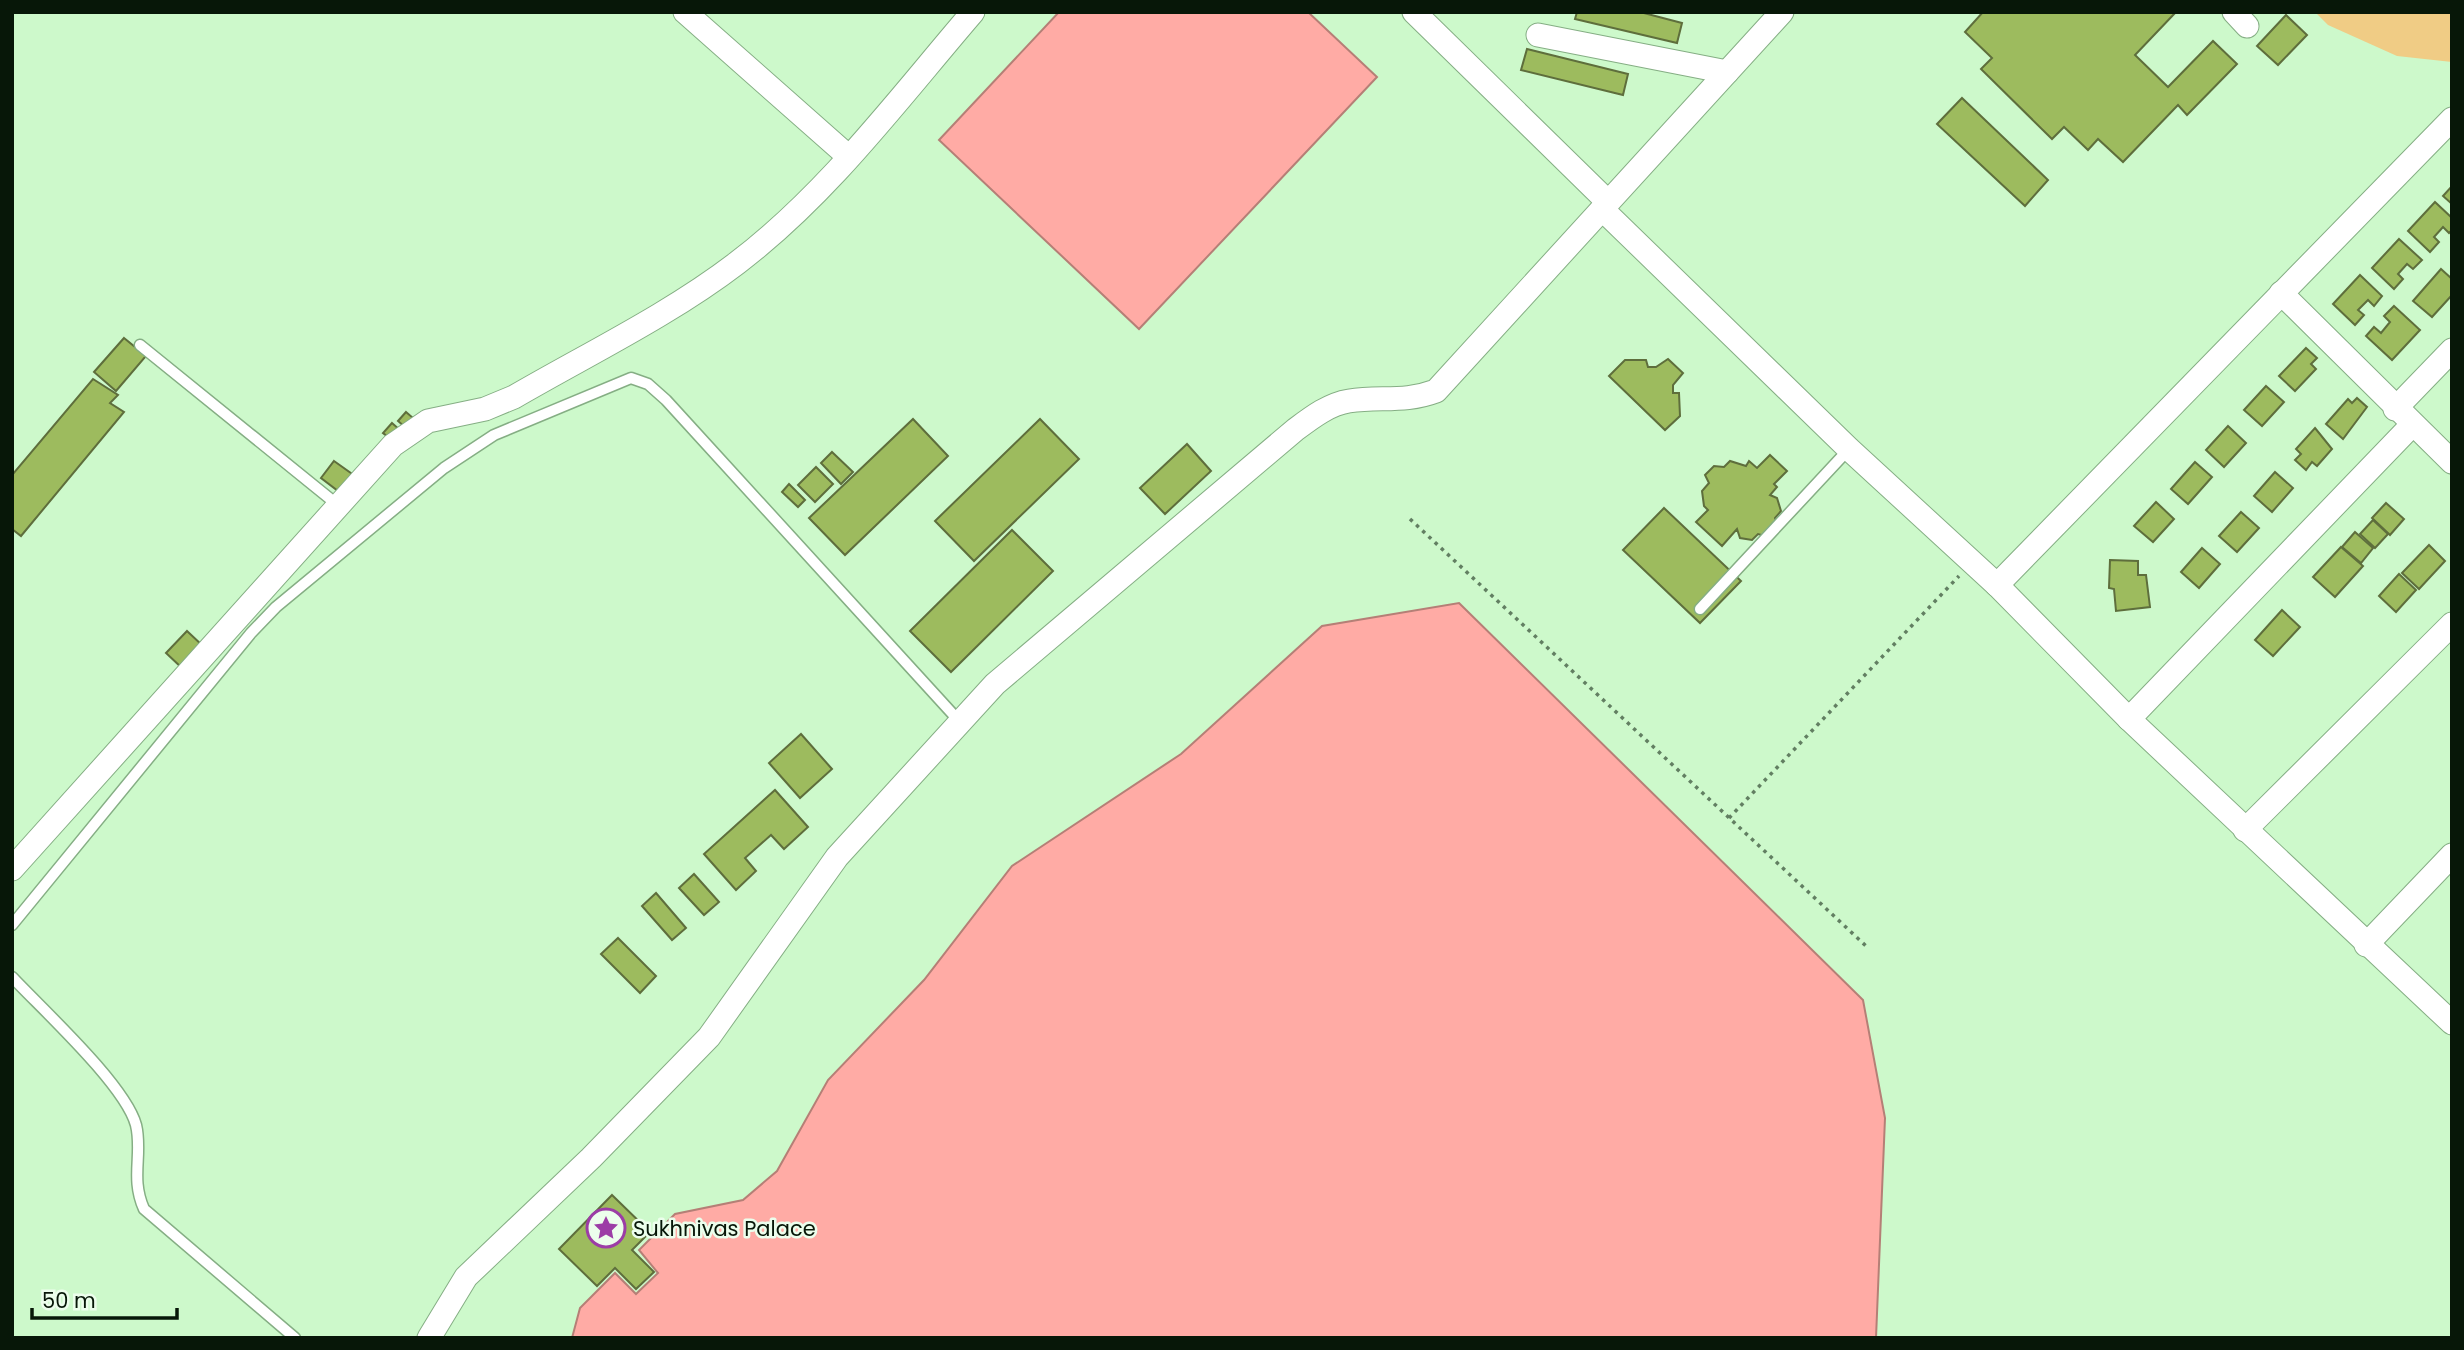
<svg xmlns="http://www.w3.org/2000/svg" width="2464" height="1350" font-family="Poppins,sans-serif">
  <rect width="100%" height="100%" fill="#cdf9cb"/>
  <!-- green -->
  <polygon fill="#f0cc85" points="2315,12 2452,12 2452,62 2397,56 2328,25"/>
  <!-- water -->
  <g fill="#ffaba5" stroke="#b57f76" stroke-width="2">
    <polygon points="1059,12 1308,12 1377,77 1139,329 939,140"/>
    <polygon points="1459,603 1863,1000 1885,1118 1876,1338 572,1338 580,1308 615,1273 636,1294 658,1273 639,1250 675,1214 743,1200 777,1171 828,1080 924,980 1012,866 1181,754 1322,626"/>
  </g>
  <!-- building -->
  <g fill="#9dbb5e" stroke="#5e6e3c" stroke-width="2">
    <polygon points="1577,12 1640,12 1682,23 1677,43 1575,19"/>
    <polygon points="2176,12 2135,55 2168,87 2213,41 2237,64 2187,115 2178,105 2123,162 2098,139 2088,150 2064,127 2052,139 1981,69 1992,58 1965,32 1983,12"/>
    <polygon points="2286,15 2307,35 2278,65 2257,46"/>
    <polygon points="1527,49 1628,74 1623,95 1521,70"/>
    <polygon points="1962,98 2048,180 2025,206 1937,124"/>
    <polygon points="2452,186 2452,204 2443,196"/>
    <polygon points="2435,202 2452,218 2452,230 2449,233 2443,227 2434,237 2439,242 2430,252 2408,231"/>
    <polygon points="2399,239 2422,260 2413,269 2407,264 2398,274 2403,279 2394,289 2372,268"/>
    <polygon points="2441,269 2452,279 2452,295 2432,317 2413,301"/>
    <polygon points="2360,275 2382,296 2374,306 2368,300 2358,310 2364,315 2355,325 2333,304"/>
    <polygon points="2394,306 2420,330 2392,360 2366,336 2374,327 2381,333 2390,322 2384,316"/>
    <polygon points="124,338 146,356 116,391 94,372"/>
    <polygon points="2306,348 2317,358 2311,364 2316,369 2295,391 2279,376"/>
    <polygon points="1668,359 1683,373 1673,385 1673,393 1679,393 1680,416 1665,430 1609,376 1625,360 1646,360 1648,367 1656,367"/>
    <polygon points="93,379 118,395 110,403 124,412 21,536 12,529 12,475"/>
    <polygon points="2266,386 2284,402 2262,426 2244,410"/>
    <polygon points="2357,398 2367,407 2343,439 2326,424 2348,399 2352,403"/>
    <polygon points="406,412 413,418 405,427 398,421"/>
    <polygon points="913,419 948,456 845,555 809,518"/>
    <polygon points="1040,419 1079,459 974,561 935,521"/>
    <polygon points="392,423 400,430 392,440 383,433"/>
    <polygon points="2228,426 2246,443 2224,467 2206,450"/>
    <polygon points="2315,428 2332,449 2317,466 2312,462 2306,470 2295,460 2301,454 2296,449"/>
    <polygon points="1187,444 1211,471 1165,514 1140,488"/>
    <polygon points="832,452 853,472 841,484 821,463"/>
    <polygon points="1770,455 1787,471 1774,484 1777,487 1770,495 1777,498 1781,511 1775,518 1778,527 1769,537 1758,534 1752,540 1740,538 1737,529 1722,546 1696,522 1708,510 1704,506 1702,491 1709,483 1705,475 1714,466 1724,467 1730,461 1746,466 1749,461 1757,468"/>
    <polygon points="334,461 355,476 342,494 321,478"/>
    <polygon points="2195,462 2212,477 2188,504 2171,489"/>
    <polygon points="816,467 833,484 815,502 798,485"/>
    <polygon points="2275,472 2293,488 2272,512 2254,496"/>
    <polygon points="789,484 805,500 798,507 782,492"/>
    <polygon points="2156,502 2174,519 2153,542 2134,526"/>
    <polygon points="2386,503 2404,519 2390,535 2372,518"/>
    <polygon points="1664,508 1741,581 1700,623 1623,550"/>
    <polygon points="2241,512 2259,528 2237,552 2219,536"/>
    <polygon points="2373,520 2388,534 2375,548 2360,534"/>
    <polygon points="1012,530 1053,571 951,672 910,631"/>
    <polygon points="2355,532 2373,548 2361,563 2342,547"/>
    <polygon points="2429,545 2445,561 2419,589 2402,573"/>
    <polygon points="2341,547 2363,566 2335,597 2313,577"/>
    <polygon points="2202,548 2220,564 2199,588 2181,572"/>
    <polygon points="2110,560 2138,561 2138,575 2146,575 2150,607 2116,611 2114,589 2109,588"/>
    <polygon points="2399,574 2416,590 2396,612 2379,596"/>
    <polygon points="2282,610 2300,627 2273,656 2255,640"/>
    <polygon points="187,631 203,646 182,668 166,653"/>
    <polygon points="801,734 832,769 800,798 769,763"/>
    <polygon points="775,790 808,827 784,849 771,835 745,858 756,871 736,890 704,854"/>
    <polygon points="694,874 719,902 704,915 679,888"/>
    <polygon points="656,893 686,928 672,940 642,906"/>
    <polygon points="618,938 656,976 640,993 601,954"/>
    <polygon points="612,1195 650,1232 632,1250 654,1272 636,1289 615,1268 597,1286 559,1249"/>
  </g>
  <g fill="none" stroke-linecap="round" stroke-linejoin="round">
    <defs>
      <g id="lane">
        <polyline points="140,345 339,506"/>
        <polyline points="1700,609 1849,449"/>
        <polyline points="12,925 251,633 276,607 444,468 494,435 631,378 648,384 666,400 960,722"/>
        <path d="M12 977C43 1010 125 1085 136 1125 143 1154 130 1178 144 1209L295 1338"/>
      </g>
      <g id="street">
        <polyline points="685,12 849,157"/>
        <polyline points="1414,12 1608,202"/>
        <polyline points="2234,12 2247,26"/>
        <polyline points="1538,35 1727,72"/>
        <polyline points="1602,209 1849,449 1997,585 2129,719 2452,1023"/>
        <polyline points="2281,293 2452,462"/>
        <polyline points="2395,409 2452,350"/>
        <polyline points="1997,585 2452,119"/>
        <polyline points="2129,719 2412,425"/>
        <polyline points="2245,830 2452,624"/>
        <path d="M12 869 393 445 428 421 485 409 514 397C588 354 669 315 737 263 828 194 899 98 973 12"/>
        <polyline points="2366,945 2452,855"/>
        <path d="M429 1338 466 1277 591 1158 709 1037 837 857 995 684 1295 430C1311 418 1329 404 1349 401 1380 396 1404 403 1436 391L1782 12"/>
      </g>
    </defs>
    <!-- lane casing -->
    <use href="#lane" stroke="#85ae84" stroke-width="13"/>
    <!-- street casing -->
    <use href="#street" stroke="#85ae84" stroke-width="25"/>
    <!-- path -->
    <g stroke="#627f62" stroke-width="3.5" stroke-dasharray="3.5 5" stroke-linecap="butt">
      <polyline points="1410,519 1866,946"/>
      <polyline points="1729,818 1959,576"/>
    </g>
    <!-- lane -->
    <use href="#lane" stroke="#fff" stroke-width="10"/>
    <!-- street -->
    <use href="#street" stroke="#fff" stroke-width="23"/>
  </g>
  <!-- icons -->
  <defs>
    <symbol id="sight-ring" viewBox="-11 -11 22 22"><circle r="9.5" fill="#ecfeec" stroke="#9c3da6" stroke-width="1.5"/><path d="M0-6L1.8-2.2L6-1.7L2.9 1.2L3.7 5.4L0 3.3L-3.7 5.4L-2.9 1.2L-6-1.7L-1.8-2.2Z" fill="#9c3da6"/></symbol>
  </defs>
  <g fill-rule="evenodd">
    <use href="#sight-ring" x="584" y="1206" width="44" height="44"/>
  </g>
  <g text-anchor="middle" dominant-baseline="central" stroke-width="5" stroke-linejoin="round" paint-order="stroke">
    <!-- poi labels -->
    <g font-size="21" fill="#071708" stroke="#ecfeec" text-anchor="start">
      <text x="633" y="1228">Sukhnivas Palace</text>
    </g>
  </g>
  <!-- border -->
  <rect width="2464" height="1350" fill="none" stroke="#071708" stroke-width="28"/>
  <!-- scale -->
  <path d="M32 1308v10h145v-10" fill="none" stroke="#071708" stroke-width="3.5"/>
  <text x="42" y="1308" font-size="21" fill="#071708" stroke="#ecfeec" stroke-width="5" paint-order="stroke">50 m</text>
</svg>
